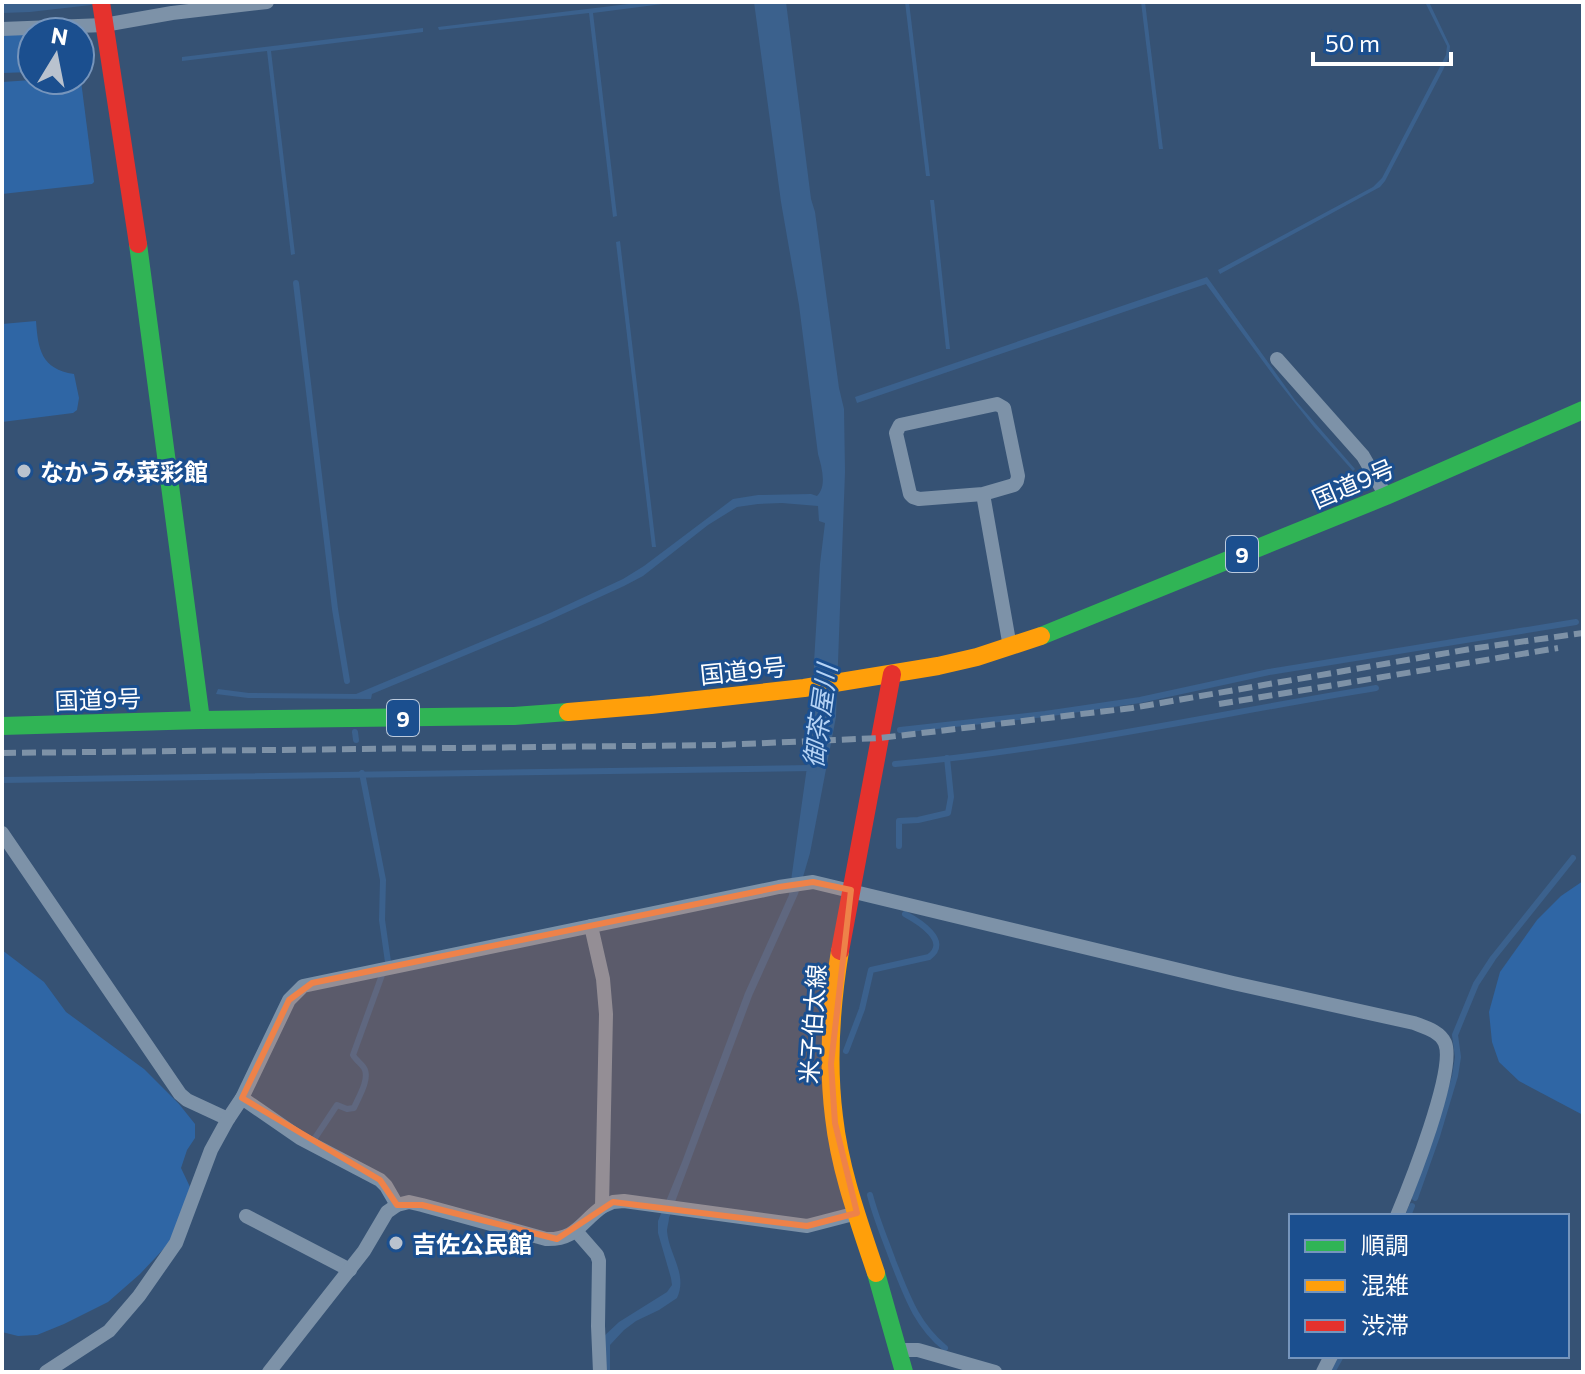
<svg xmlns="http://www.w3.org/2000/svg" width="1585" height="1374" font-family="Commissioner,'Noto Sans JP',sans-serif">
  <rect width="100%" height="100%" fill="#365274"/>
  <!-- green -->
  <g fill="#2f66a5">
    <polygon points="2,34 32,34 32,72 2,73"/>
    <polygon points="32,80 81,81 94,182 92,184 2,194 2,82"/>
    <path d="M36 321C38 349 41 369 74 374L79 398 77 410 73 413 2 422V324Z"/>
    <polygon points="1583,881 1583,1115 1519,1081 1499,1062 1492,1042 1489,1012 1500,972 1537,920 1561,896"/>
    <polygon points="2,950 44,982 66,1012 144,1069 179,1104 195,1124 195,1138 187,1150 181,1168 190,1187 172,1240 140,1274 108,1302 64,1324 37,1335 18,1336 2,1332"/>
  </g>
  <!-- water -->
  <g fill="#3b618d">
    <polygon points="2,2 117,2 30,12 2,13"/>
    <polygon points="645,2 678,2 593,13 617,216 613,217 589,13 439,30 438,27"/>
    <path d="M754 2H786L811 199 815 212 839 388 844 409 845 472 836 717 810 853 798 894 752 996 669 1218C669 1221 667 1228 667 1231 669 1255 688 1274 677 1298L659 1310 636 1321 624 1330 610 1345V1372H603V1337L619 1322 667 1292 672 1285 671 1278 658 1233V1221L682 1162 745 993 789 895 814 717V662L820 564 825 523 819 521 818 506 782 503 758 504 737 507 708 525 643 576 624 586 541 624 372 694 371 699 248 698 216 694 218 689 249 693 356 694 550 613 623 579 644 566 733 499 758 495 811 494 817 496C827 486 822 468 818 454L799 305 781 202Z"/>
    <polygon points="905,2 909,2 930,176 926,176"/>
    <polygon points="1141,2 1145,2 1163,149 1159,149"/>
    <polygon points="1425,2 1429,2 1450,46 1449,57 1443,70 1385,181 1380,187 1220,274 1218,270 1373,187 1382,178 1446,55 1447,46"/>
    <polygon points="423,28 423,32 271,51 295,254 291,255 267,51 182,61 182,57"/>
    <polygon points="930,200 934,200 950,349 946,349"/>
    <polygon points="620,241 656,547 652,547 616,242"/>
    <polygon points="1207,277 1295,400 1355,469 1353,471 1314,427 1276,379 1206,284 857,403 855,397"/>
  </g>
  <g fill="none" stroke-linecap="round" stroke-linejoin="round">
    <!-- stream -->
    <g stroke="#3b618d" stroke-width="6">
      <polyline points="296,283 335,609 347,681"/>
      <polyline points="900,730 1045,714 1140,700 1269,672 1576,622"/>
      <polyline points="355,732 356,740"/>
      <path d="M895 764C1056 750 1216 714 1376 688"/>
      <polyline points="362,773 383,880 382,920 388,962"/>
      <polyline points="2,780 814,768"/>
      <polyline points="899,846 899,821 918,820 948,813 951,797 947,758"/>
      <path d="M846 1051 862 1009 871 970 929 957C951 941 918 921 905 914"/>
      <path d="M315 1138 337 1105 347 1109 354 1108C358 1098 369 1081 365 1070 363 1064 356 1061 353 1055L382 975"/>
      <path d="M870 1195C876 1218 885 1239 893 1261 907 1296 916 1324 945 1348"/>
      <polyline points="1415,1198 1437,1136 1455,1076 1458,1057 1455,1035 1476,984 1493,958 1573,858"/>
      <polyline points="1408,1216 1412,1206"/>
      <polyline points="1332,1372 1341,1356"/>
    </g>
    <!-- street -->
    <g stroke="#7d92a8" stroke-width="14">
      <polyline points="2,29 104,25 172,13 267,2"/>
      <polyline points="1277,359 1363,456 1386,496"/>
      <polyline points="983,494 1014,485 1017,481 1018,476 1004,408 997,404 900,425 896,433 910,494 913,497 919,499 983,494 1010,647"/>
      <polyline points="2,833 180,1094 187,1100 228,1119"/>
      <polyline points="242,1098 300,1138 380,1180 386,1186 397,1205"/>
      <polyline points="602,1207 613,1202 624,1201 807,1226 857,1213"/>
      <polyline points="246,1216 350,1270"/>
      <polyline points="576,1231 597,1255 599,1261 598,1326 600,1372"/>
      <polyline points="899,1350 918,1350 995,1372"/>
      <path d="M46 1372 109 1331 139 1296 176 1243 211 1150 228 1119 242 1098 289 1000 303 986 779 887 813 882 1233 983 1414 1023C1424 1027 1440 1031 1445 1043 1456 1070 1410 1185 1397 1216"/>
      <path d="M269 1372 364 1251 387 1212 397 1205 409 1202 422 1205 546 1239C576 1240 581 1222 602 1207L606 1014 603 979 591 926"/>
      <polyline points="1323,1372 1331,1356"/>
    </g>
    <!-- fast -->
    <g stroke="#30b455" stroke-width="18">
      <polyline points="138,244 201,720"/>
      <polyline points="1041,636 1386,496 1583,410"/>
      <polyline points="2,726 201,720 514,716 568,712"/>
      <polyline points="876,1273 904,1372"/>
    </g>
    <!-- slow -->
    <g stroke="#ff9f0a" stroke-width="18">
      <polyline points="568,712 651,705 804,688 938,666 977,657 1041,636"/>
      <path d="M840 951C831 1006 827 1062 834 1117 840 1171 859 1222 876 1273"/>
    </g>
    <!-- jam -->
    <g stroke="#e5322d" stroke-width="18">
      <polyline points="101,2 138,244"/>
      <polyline points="840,951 892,674"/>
    </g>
    <!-- rail -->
    <g stroke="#7e92a7" stroke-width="6" stroke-dasharray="14 6" stroke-linecap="butt">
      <polyline points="1219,704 1558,648"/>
      <polyline points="2,753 721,745 880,738 1132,708 1470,649 1583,633"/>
    </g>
  </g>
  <!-- marked area -->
  <path fill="#ee8249" fill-opacity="0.2" stroke="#ee8249" stroke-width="6" stroke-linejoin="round" d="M813 882 851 890 831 1064 835 1123 857 1213 807 1226 613 1202 557 1239 422 1205H397L380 1180 242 1098 289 1000 312 983 779 887Z"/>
  <!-- markers -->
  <g fill="#b9c2ce" stroke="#1b4f8f" stroke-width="3">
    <circle cx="24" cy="471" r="8"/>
    <circle cx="396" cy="1243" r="8"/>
  </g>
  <g text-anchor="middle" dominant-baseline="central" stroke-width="6" stroke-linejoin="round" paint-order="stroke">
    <!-- shield labels -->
    <g fill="#1b4f8f" stroke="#bbcadd" stroke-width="2">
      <rect x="1226" y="536" width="32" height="36" rx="6"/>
      <rect x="387" y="700" width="32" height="36" rx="6"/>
    </g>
    <g font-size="22" font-weight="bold" fill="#fff">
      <text x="1242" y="554">9</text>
      <text x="403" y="718">9</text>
    </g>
    <!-- poi labels -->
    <g font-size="24" font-weight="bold" fill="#fff" stroke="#1b4f8f" text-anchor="start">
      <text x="40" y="471">なかうみ菜彩館</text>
      <text x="412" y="1243">吉佐公民館</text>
    </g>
    <!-- street labels -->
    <g font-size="24" fill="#fff" stroke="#1b4f8f">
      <text transform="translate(1353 483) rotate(-23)">国道9号</text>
      <text transform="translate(743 670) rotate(-6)">国道9号</text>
      <text transform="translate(98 699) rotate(-2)">国道9号</text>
      <text transform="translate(812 1024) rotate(-86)">米子伯太線</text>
    </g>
    <!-- water labels -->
    <g font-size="26" font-style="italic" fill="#b5d3f5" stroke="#1b4f8f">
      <text transform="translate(819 716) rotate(-82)">御茶屋川</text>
    </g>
  </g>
  <!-- border -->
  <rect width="1585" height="1374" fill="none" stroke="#ffffff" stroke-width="8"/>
  <!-- legend -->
  <rect x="1289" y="1214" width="280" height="144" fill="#1b4f8f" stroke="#7695bc" stroke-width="2"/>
  <rect x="1305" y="1240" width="40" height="12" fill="#30b455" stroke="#7695bc" stroke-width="2"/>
  <text x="1361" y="1254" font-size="24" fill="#ffffff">順調</text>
  <rect x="1305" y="1280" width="40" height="12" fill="#ff9f0a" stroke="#7695bc" stroke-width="2"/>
  <text x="1361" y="1294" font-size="24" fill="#ffffff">混雑</text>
  <rect x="1305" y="1320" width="40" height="12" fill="#e5322d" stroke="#7695bc" stroke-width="2"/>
  <text x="1361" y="1334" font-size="24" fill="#ffffff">渋滞</text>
  <!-- north arrow -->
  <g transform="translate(56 56) rotate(10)"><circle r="38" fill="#1b4f8f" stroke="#7695bc" stroke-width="2"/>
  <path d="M0-6L14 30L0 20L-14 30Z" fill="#b9c2ce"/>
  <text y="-12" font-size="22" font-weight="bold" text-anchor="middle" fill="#ffffff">N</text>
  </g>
  <!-- scale -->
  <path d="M1313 52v12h138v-12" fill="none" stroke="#ffffff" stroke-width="4"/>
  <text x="1325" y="52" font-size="24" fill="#ffffff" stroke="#1b4f8f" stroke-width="6" paint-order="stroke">50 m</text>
</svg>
